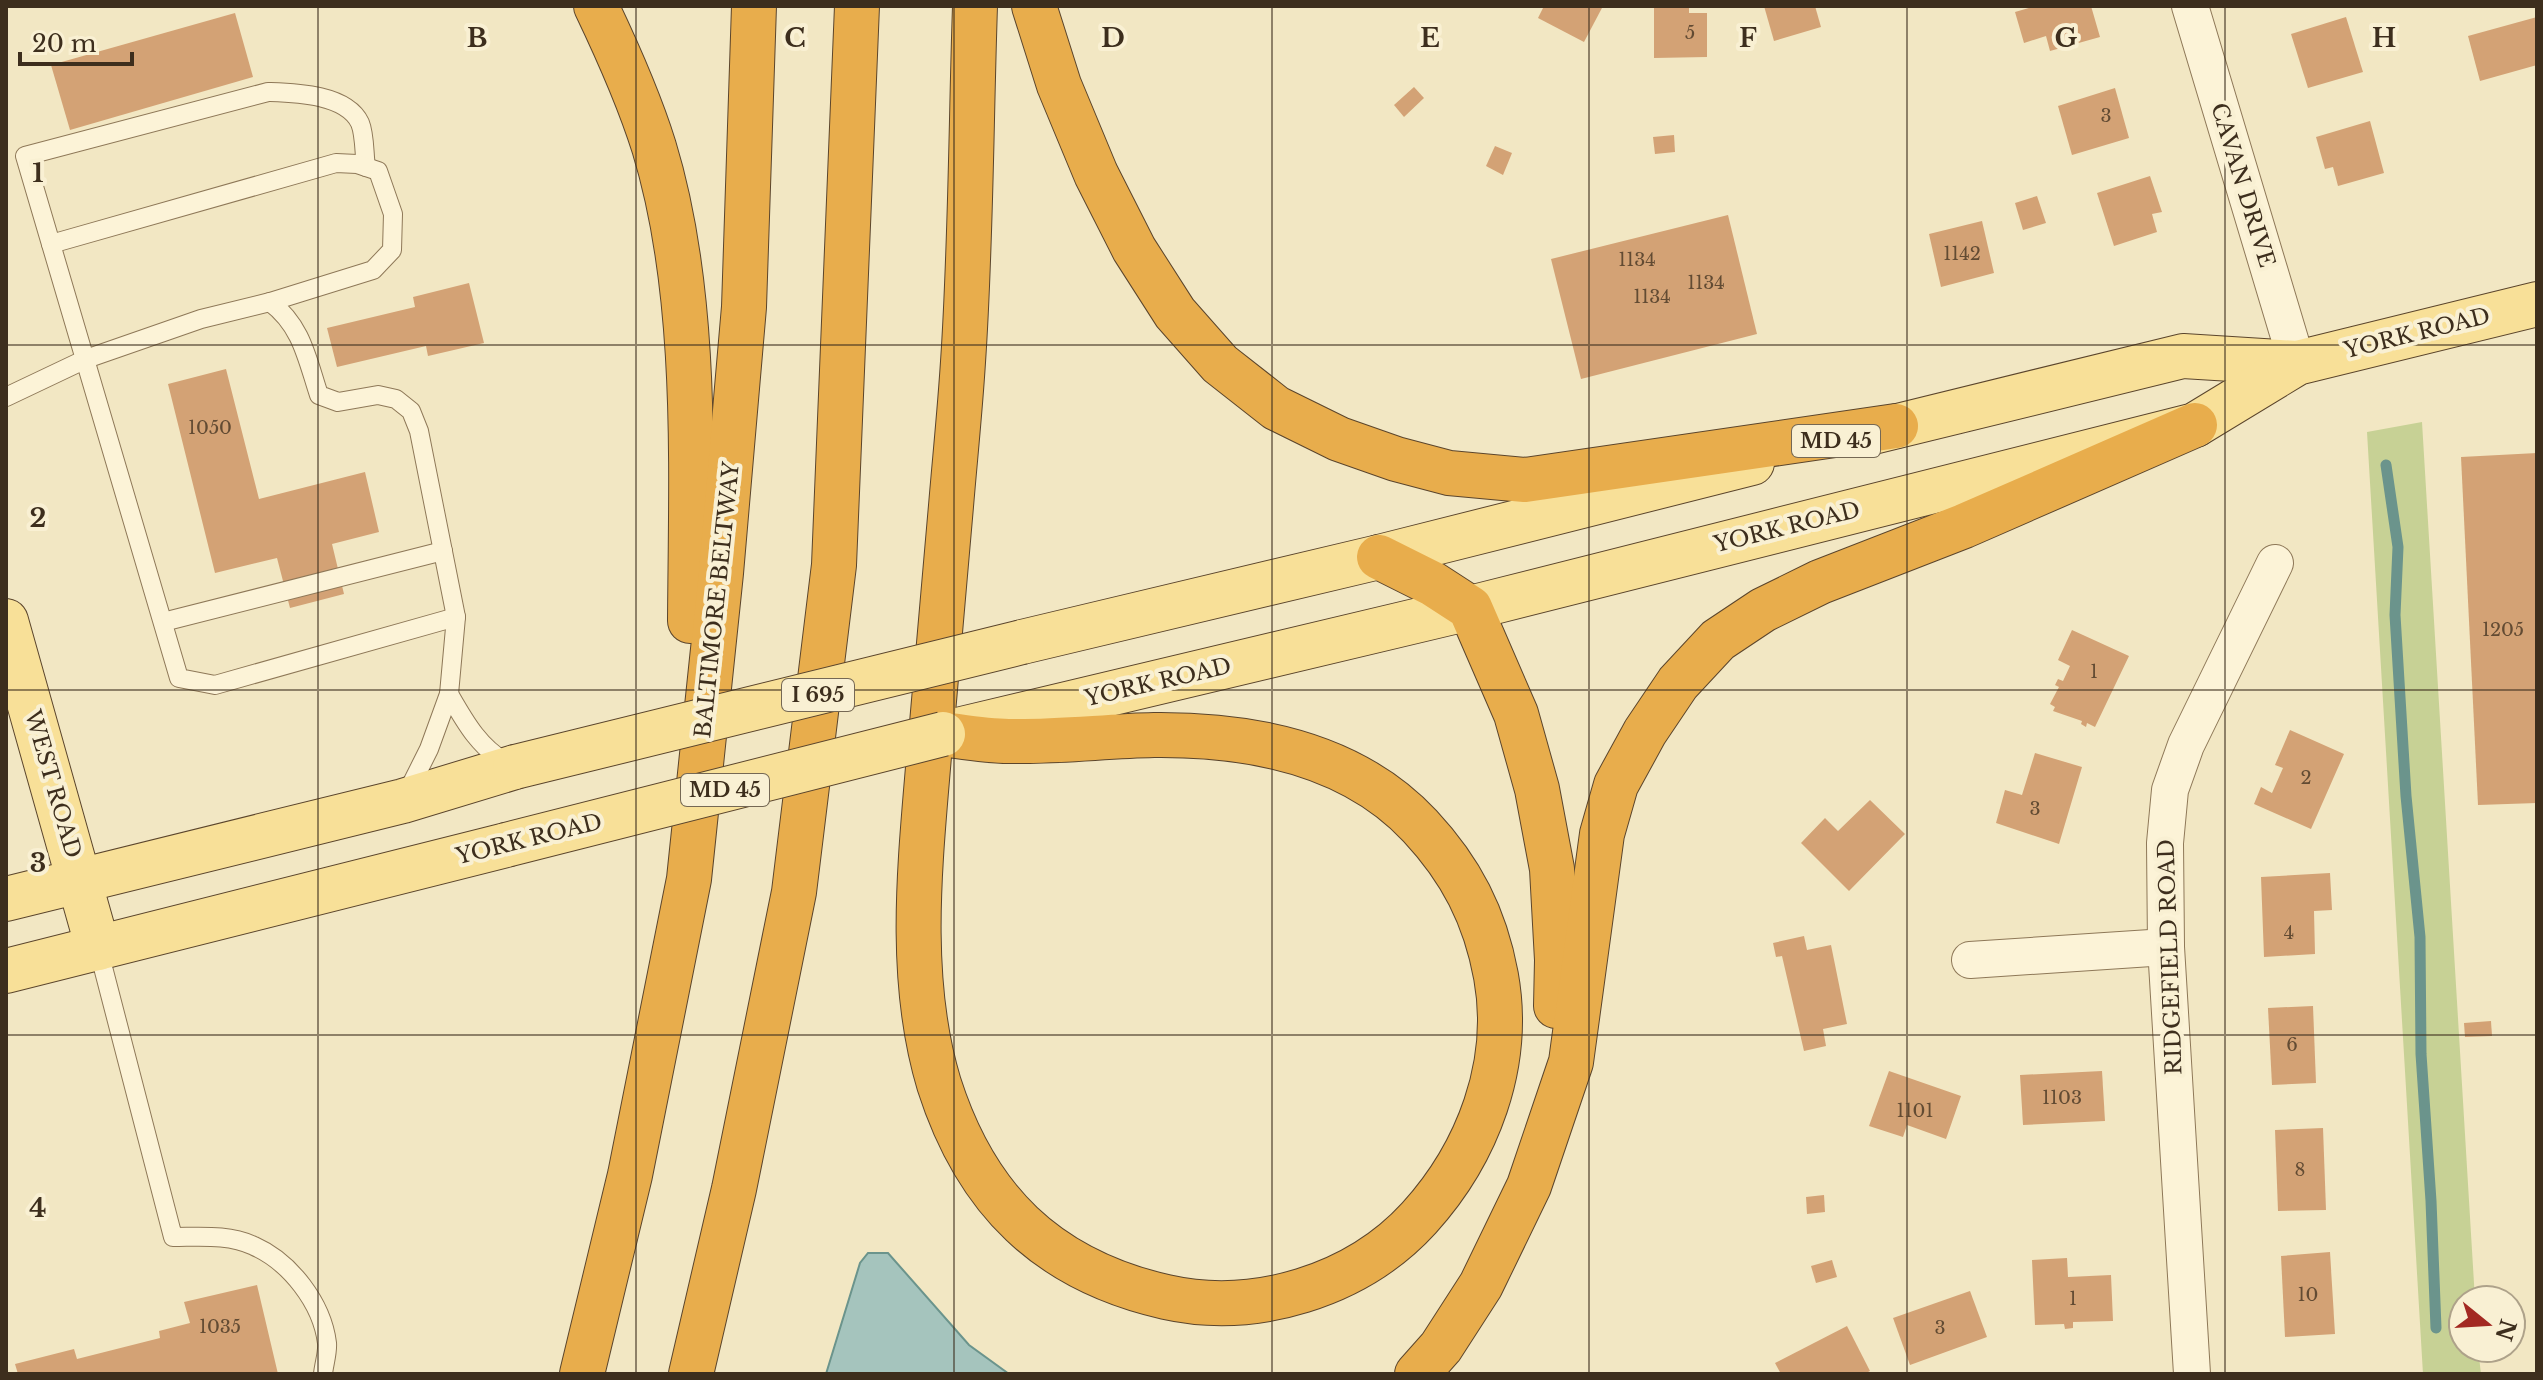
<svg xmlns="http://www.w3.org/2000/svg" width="2543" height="1380" font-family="'Libre Baskerville',serif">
  <rect width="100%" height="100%" fill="#f2e7c3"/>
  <!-- green -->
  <polygon fill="#c7d195" points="2422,422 2475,1300 2463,1300 2463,1348 2478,1348 2481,1374 2423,1374 2367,432"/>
  <!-- water -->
  <polygon fill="#a5c4bd" stroke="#6b948c" stroke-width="2" points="868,1253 888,1253 969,1345 1009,1374 826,1374 860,1263"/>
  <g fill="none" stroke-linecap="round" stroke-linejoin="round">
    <!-- stream -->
    <polyline stroke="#6b948c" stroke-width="11" points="2386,465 2398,547 2395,615 2406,796 2420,937 2421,1054 2431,1201 2436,1328"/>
  </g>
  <!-- building -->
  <g fill="#d3a275">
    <polygon points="1544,6 1603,6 1584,42 1538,18"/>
    <polygon points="1654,6 1689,6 1689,13 1707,13 1707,57 1654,58"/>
    <polygon points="1764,6 1815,6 1821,27 1774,41"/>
    <polygon points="2036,6 2091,6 2100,37 2050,51 2046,36 2024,43 2015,12"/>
    <polygon points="235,13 253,77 70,130 51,65"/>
    <polygon points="2346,17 2363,72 2308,88 2291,34"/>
    <polygon points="2537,17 2537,65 2480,81 2468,36"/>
    <polygon points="1414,87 1424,98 1404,117 1394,105"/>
    <polygon points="2115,88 2129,138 2072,155 2058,106"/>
    <polygon points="2370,121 2384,173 2338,186 2333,167 2325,169 2316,137"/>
    <polygon points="1674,135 1675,152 1655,154 1653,137"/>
    <polygon points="1495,146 1512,153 1503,175 1486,166"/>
    <polygon points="2150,176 2162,212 2152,214 2157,232 2114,246 2097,193"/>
    <polygon points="2037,196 2046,223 2023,230 2015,203"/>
    <polygon points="1728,215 1757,334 1581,379 1551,259"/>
    <polygon points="1982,221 1994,273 1941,287 1929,234"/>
    <polygon points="469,283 484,343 428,356 426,346 337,367 327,328 415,307 413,297"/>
    <polygon points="226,369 259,499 365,472 379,532 332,544 344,594 290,608 277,558 215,573 168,384"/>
    <polygon points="2537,453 2537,803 2478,805 2461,457"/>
    <polygon points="2072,630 2129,656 2095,727 2087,723 2086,727 2081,724 2082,721 2053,711 2055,707 2050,704 2059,687 2055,685 2058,679 2063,681 2070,666 2058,660"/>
    <polygon points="2290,730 2344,754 2311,829 2254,804 2261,787 2272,793 2283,768 2275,765"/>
    <polygon points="2035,753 2082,767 2059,844 1996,823 2005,790 2022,795"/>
    <polygon points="1870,800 1905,834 1849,891 1801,843 1825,818 1838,831"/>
    <polygon points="2330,873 2332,910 2314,911 2315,954 2264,957 2261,877"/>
    <polygon points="1804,936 1807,950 1831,945 1847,1024 1823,1029 1826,1046 1804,1051 1782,956 1776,957 1773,943"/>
    <polygon points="2313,1006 2316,1083 2272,1085 2268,1008"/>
    <polygon points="2491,1021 2492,1036 2465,1037 2464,1023"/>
    <polygon points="1889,1071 1961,1096 1946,1139 1907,1125 1903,1137 1869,1126"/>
    <polygon points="2102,1071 2105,1121 2023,1125 2020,1075"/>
    <polygon points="2323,1128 2326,1210 2278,1211 2275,1130"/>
    <polygon points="1824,1195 1825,1212 1807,1214 1806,1197"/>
    <polygon points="2330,1252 2335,1334 2285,1337 2281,1256"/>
    <polygon points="2067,1258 2068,1277 2111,1275 2113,1321 2073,1322 2073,1328 2065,1329 2064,1324 2035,1325 2032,1260"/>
    <polygon points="1832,1260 1837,1277 1816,1283 1811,1266"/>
    <polygon points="257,1285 278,1374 18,1374 15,1364 74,1349 77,1359 160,1338 159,1331 190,1323 184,1302"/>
    <polygon points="1970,1291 1987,1337 1910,1365 1893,1318"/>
    <polygon points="1847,1326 1870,1371 1864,1374 1781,1374 1775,1363"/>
  </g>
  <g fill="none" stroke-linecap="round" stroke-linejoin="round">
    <defs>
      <g id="service">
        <path d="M366 167C364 154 365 135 360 123 346 94 295 93 268 92L25 156 179 678 215 685 456 617"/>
        <path d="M270 302C302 326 307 359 319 395L338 402 378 395 396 399 411 411 419 431 456 617 449 694 429 749 406 795"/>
        <polyline points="6,397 86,359 201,319 270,302 373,270 392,250 393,214 378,171 357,164 336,163 51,244"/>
        <polyline points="163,622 443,551"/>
        <path d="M449 694C465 722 480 749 509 764"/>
        <path d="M98 948 173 1237C200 1237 229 1234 254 1246 290 1262 322 1303 327 1343 328 1352 324 1364 323 1374"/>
      </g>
      <g id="minor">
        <polyline points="2190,6 2297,363"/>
        <polyline points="1970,960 2166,947"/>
        <polyline points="2192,1374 2166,947 2165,843 2170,790 2186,745 2275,563"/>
      </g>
      <g id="primary">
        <polyline points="1861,435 2183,356 2297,363"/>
        <polyline points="6,621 98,948"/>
        <polyline points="1022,642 1379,557 1752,463"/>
        <polyline points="945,733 1470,608 2195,425 2297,363 2537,304"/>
        <polyline points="6,899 403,801 515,767"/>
        <polyline points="6,971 506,845"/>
      </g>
      <g id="motorway">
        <path d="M596 6C618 52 639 99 654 147 699 294 691 469 690 621"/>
        <polyline points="1034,6 1059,85 1096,174 1134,249 1175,313 1220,364 1276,408 1339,439 1396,459 1449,473 1525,480 1896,426"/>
        <polyline points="1379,557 1433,584 1470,608 1516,714 1537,789 1552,869 1557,960 1556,1006"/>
        <path d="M943 734C965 737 987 741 1009 741 1057 742 1106 736 1154 735 1250 734 1352 753 1420 826 1461 870 1485 916 1496 976 1512 1064 1478 1153 1419 1218 1357 1286 1255 1317 1166 1297 1047 1270 976 1200 939 1084 907 978 920 864 929 756 937 673 944 590 951 506 955 458 960 410 963 362 971 244 971 124 975 6"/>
        <polyline points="582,1374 630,1175 689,879 721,573 744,307 754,6"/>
        <polyline points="691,1374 734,1189 794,892 834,565 857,6"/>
        <polyline points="1417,1374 1441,1347 1481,1285 1529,1186 1571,1062 1602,834 1616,785 1645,732 1678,683 1718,640 1763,610 1820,582 1964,526 2195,425"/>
      </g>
    </defs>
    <!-- service casing -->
    <use href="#service" stroke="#8e7858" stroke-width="20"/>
    <!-- minor casing -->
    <use href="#minor" stroke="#8e7858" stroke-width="38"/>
    <!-- primary casing -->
    <use href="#primary" stroke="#5b452c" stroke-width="46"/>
    <!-- motorway casing -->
    <use href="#motorway" stroke="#5b452c" stroke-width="46"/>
    <!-- service -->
    <use href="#service" stroke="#fcf3d7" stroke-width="18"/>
    <!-- minor -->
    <use href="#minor" stroke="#fcf3d7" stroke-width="36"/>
    <!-- primary -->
    <use href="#primary" stroke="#f8e098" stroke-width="44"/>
    <!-- motorway -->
    <use href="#motorway" stroke="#e8ad4c" stroke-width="44"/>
    <defs>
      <g id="primary-bridge">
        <polyline points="515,767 1022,642"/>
        <polyline points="506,845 943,734"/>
      </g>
    </defs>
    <!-- primary-bridge casing -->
    <use href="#primary-bridge" stroke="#5b452c" stroke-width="46" stroke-linecap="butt"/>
    <!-- primary-bridge -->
    <use href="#primary-bridge" stroke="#f8e098" stroke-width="44"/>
  </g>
  <!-- grid -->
  <path fill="none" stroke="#3d2e1d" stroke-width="2" stroke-opacity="0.55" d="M318 6V1374M636 6V1374M954 6V1374M1272 6V1374M1589 6V1374M1907 6V1374M2225 6V1374M6 345H2537M6 690H2537M6 1035H2537"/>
  <g text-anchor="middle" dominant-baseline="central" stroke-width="8" stroke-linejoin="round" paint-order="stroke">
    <!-- number labels -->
    <g font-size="18" fill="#624b33">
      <text x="1690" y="33">5</text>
      <text x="2106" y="116">3</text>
      <text x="1962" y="254">1142</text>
      <text x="1637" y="260">1134</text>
      <text x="1706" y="283">1134</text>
      <text x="1652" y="297">1134</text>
      <text x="210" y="428">1050</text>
      <text x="2503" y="630">1205</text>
      <text x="2094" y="672">1</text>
      <text x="2306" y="778">2</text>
      <text x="2035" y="809">3</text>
      <text x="2289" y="933">4</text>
      <text x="2292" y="1045">6</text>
      <text x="2062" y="1098">1103</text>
      <text x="1915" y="1111">1101</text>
      <text x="2300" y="1170">8</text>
      <text x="2308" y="1295">10</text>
      <text x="2073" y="1299">1</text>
      <text x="220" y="1327">1035</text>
      <text x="1940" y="1328">3</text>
    </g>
    <!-- shield labels -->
    <g fill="#f9f0d3" stroke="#756854" stroke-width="2">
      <rect x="1792" y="425" width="88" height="32" rx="6"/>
      <rect x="782" y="679" width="72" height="32" rx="6"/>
      <rect x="681" y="774" width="88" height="32" rx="6"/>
    </g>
    <g font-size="20" font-weight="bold" fill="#3d2e1d">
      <text x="1836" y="441">MD 45</text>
      <text x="818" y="695">I 695</text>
      <text x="725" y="790">MD 45</text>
    </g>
    <!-- street labels -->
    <g font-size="22" fill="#3d2e1d" stroke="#f9f0d3">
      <text transform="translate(2243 185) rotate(73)">CAVAN DRIVE</text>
      <text transform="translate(2417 333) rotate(-14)">YORK ROAD</text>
      <text transform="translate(1787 527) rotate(-14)">YORK ROAD</text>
      <text transform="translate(717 600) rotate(-84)">BALTIMORE BELTWAY</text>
      <text transform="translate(1158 682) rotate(-13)">YORK ROAD</text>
      <text transform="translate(53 784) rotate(74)">WEST ROAD</text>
      <text transform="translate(529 839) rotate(-14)">YORK ROAD</text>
      <text transform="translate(2170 957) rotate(-92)">RIDGEFIELD ROAD</text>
    </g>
  </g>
  <g font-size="26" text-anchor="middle" font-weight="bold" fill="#3d2e1d" stroke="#f9f0d3" stroke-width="8" stroke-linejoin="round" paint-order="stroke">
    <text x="477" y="47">B</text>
    <text x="795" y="47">C</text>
    <text x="1113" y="47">D</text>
    <text x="1430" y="47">E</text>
    <text x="1748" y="47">F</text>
    <text x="2066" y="47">G</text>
    <text x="2384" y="47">H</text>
    <text x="38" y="182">1</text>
    <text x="38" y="527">2</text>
    <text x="38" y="872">3</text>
    <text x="38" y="1217">4</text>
  </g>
  <!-- border -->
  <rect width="2543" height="1380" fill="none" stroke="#3d2e1d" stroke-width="16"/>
  <!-- north arrow -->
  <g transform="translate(2487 1324) rotate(108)"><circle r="38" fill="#f9f0d3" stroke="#aea28a" stroke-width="2"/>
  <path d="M0-6L14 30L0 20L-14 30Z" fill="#a32922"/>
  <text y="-12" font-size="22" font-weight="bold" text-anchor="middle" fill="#3d2e1d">N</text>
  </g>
  <!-- scale -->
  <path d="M20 52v12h112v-12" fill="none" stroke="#3d2e1d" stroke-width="4"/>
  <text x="32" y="52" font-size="24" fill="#3d2e1d" stroke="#f9f0d3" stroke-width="6" paint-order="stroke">20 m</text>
</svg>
